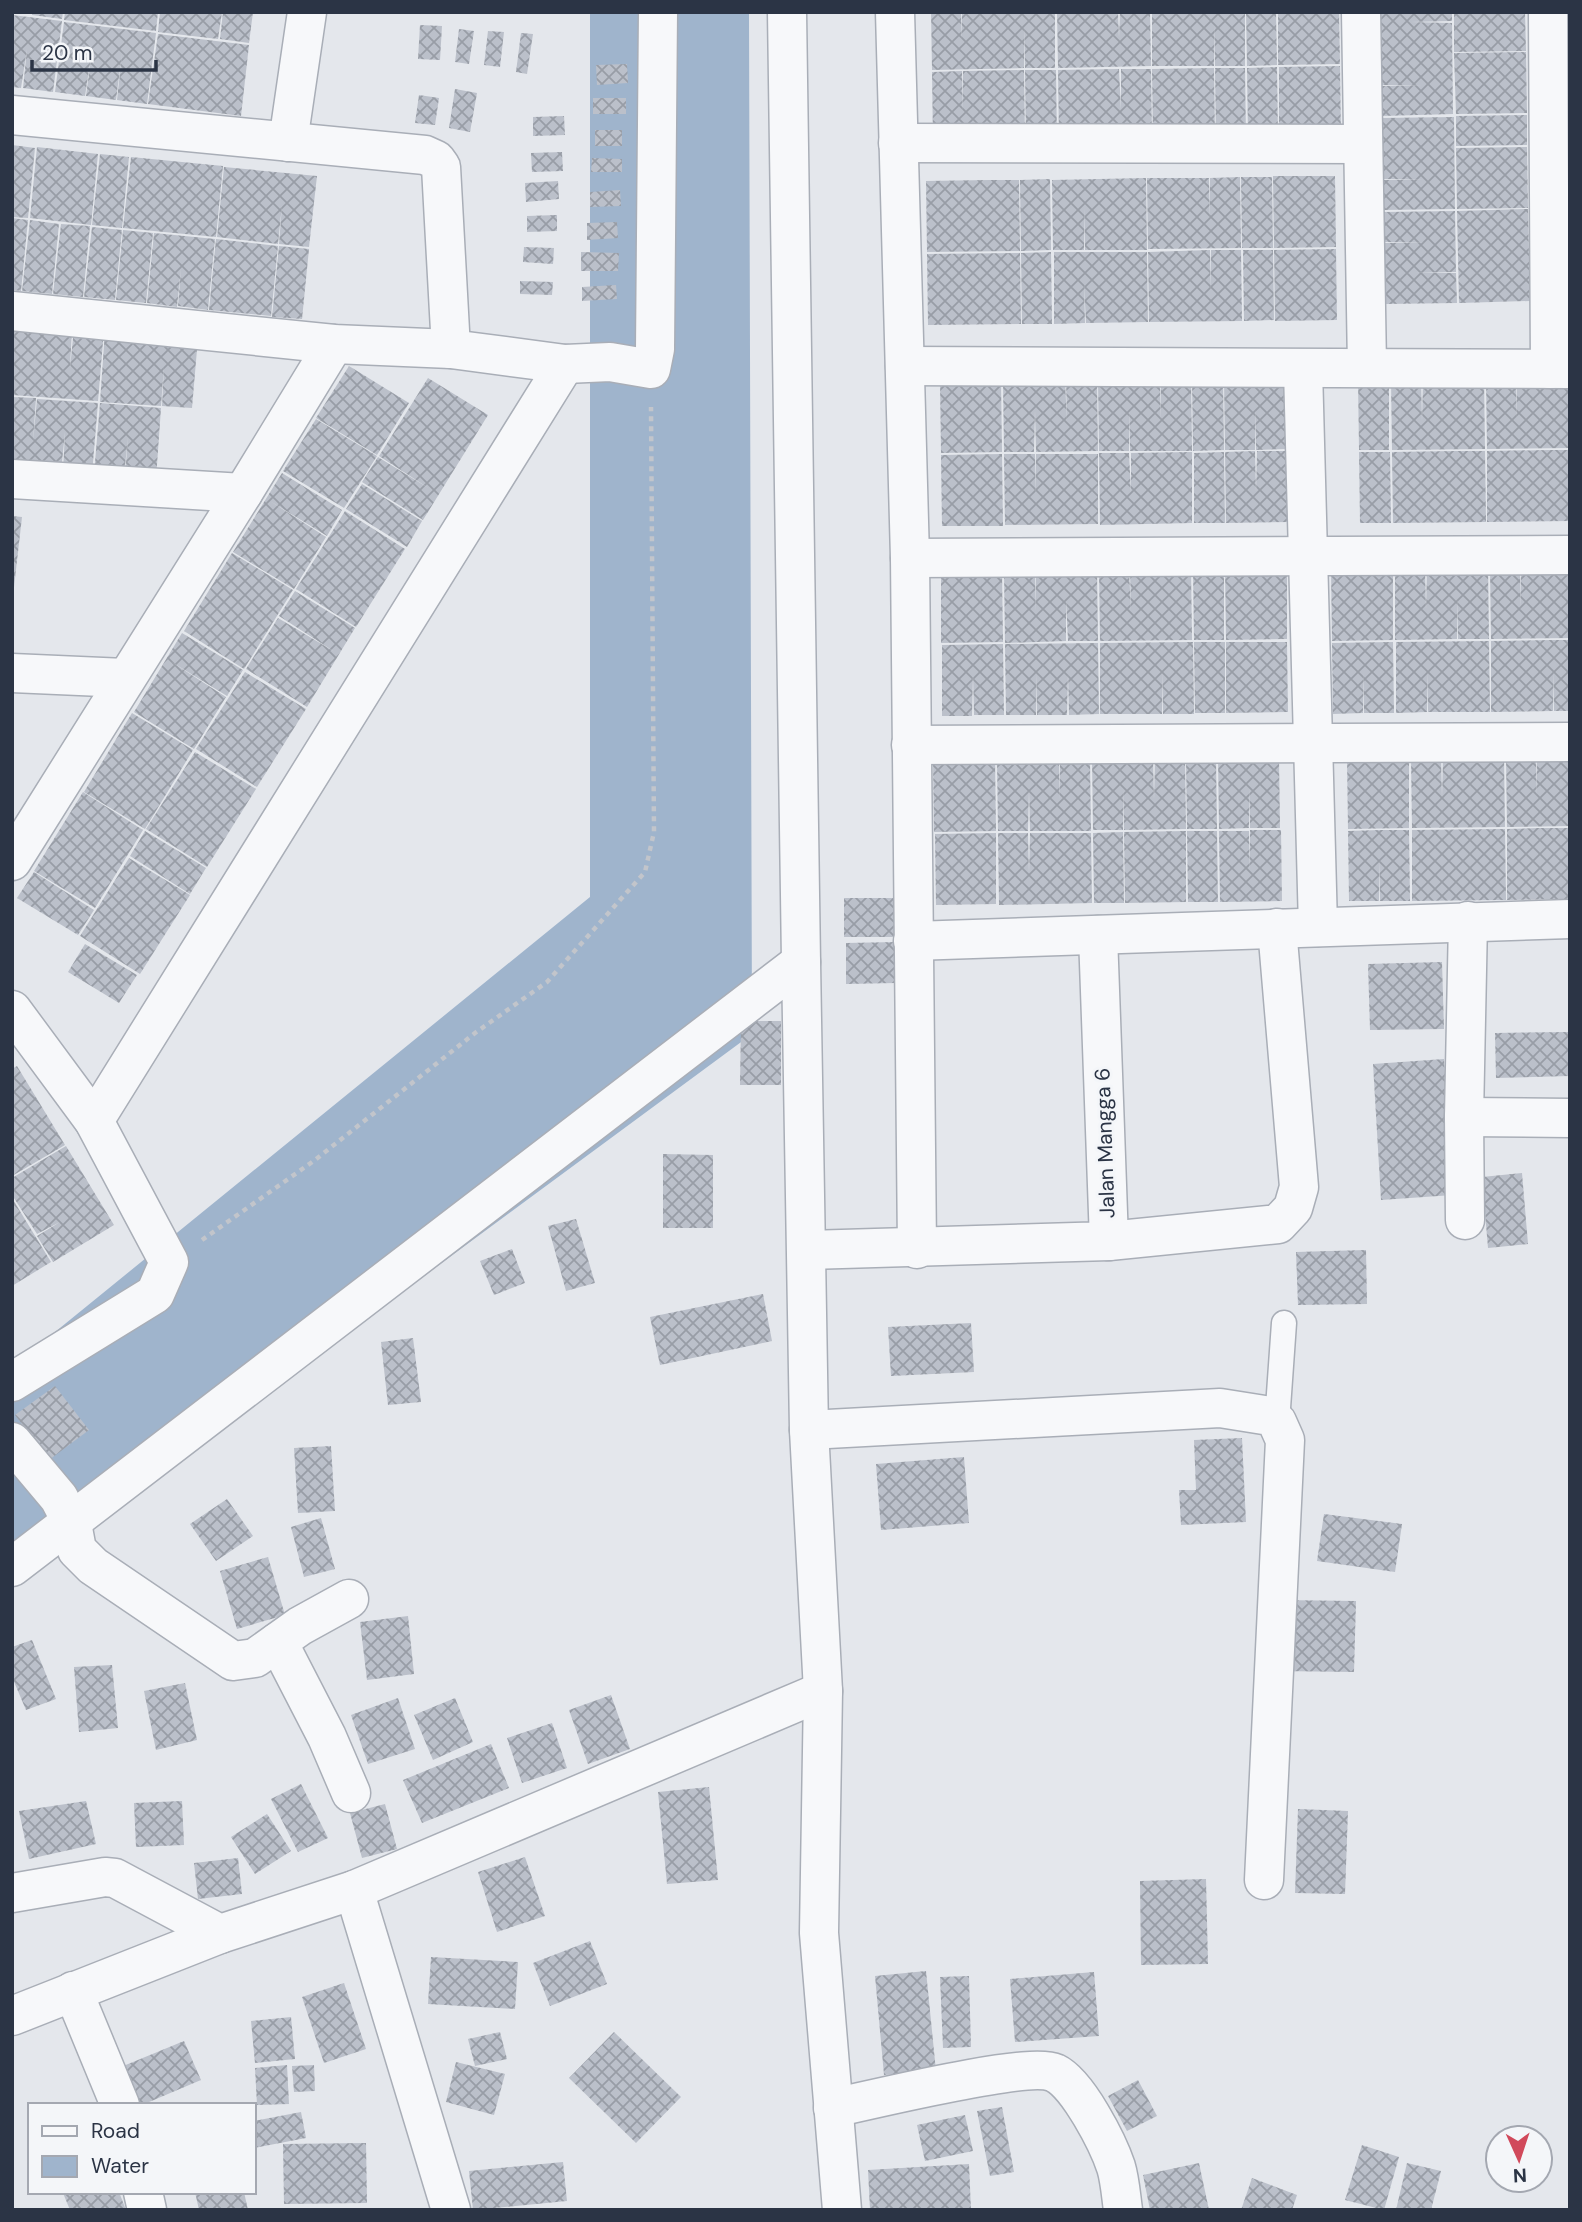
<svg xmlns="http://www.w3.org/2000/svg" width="1582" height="2222" font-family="'DM Sans',sans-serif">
  <defs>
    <pattern id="building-cross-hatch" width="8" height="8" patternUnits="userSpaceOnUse" patternTransform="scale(1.75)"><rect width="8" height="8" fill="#bbc0ca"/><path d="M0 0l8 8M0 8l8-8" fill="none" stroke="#989da6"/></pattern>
  </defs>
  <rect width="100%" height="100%" fill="#e4e7ec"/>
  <!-- water -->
  <polygon fill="#9fb4cc" points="590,12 749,12 752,1034 12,1580 12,1367 590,897"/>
  <!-- building -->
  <g fill="url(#building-cross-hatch)">
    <polygon points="32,12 63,12 62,19 32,15"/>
    <polygon points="65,12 158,12 156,31 64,20"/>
    <polygon points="160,12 222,12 218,39 158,32"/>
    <polygon points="223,12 253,12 249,43 220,39"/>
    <polygon points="931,12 961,12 961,39 962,12 1055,12 1055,68 1025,68 1024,28 1024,68 932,70"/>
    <polygon points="1057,12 1118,12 1119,37 1120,12 1150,12 1151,66 1058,68"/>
    <polygon points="1152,12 1245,12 1245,66 1215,66 1215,25 1214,66 1152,66"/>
    <polygon points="1246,12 1276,12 1277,65 1247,66"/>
    <polygon points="1278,12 1339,12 1340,64 1278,65"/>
    <polygon points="1381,12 1452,12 1452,21 1411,22 1452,23 1453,114 1382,116 1381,86 1422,85 1381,85"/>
    <polygon points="1454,12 1525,12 1526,51 1454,52"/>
    <polygon points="12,15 62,21 53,92 23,88 27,49 21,88 12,87"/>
    <polygon points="64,22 156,33 147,104 117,100 122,54 116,100 86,96 92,51 85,96 55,92"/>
    <polygon points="420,25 442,26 440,60 418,59"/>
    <polygon points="459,29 474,31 469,64 455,62"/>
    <polygon points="488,31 504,32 500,67 484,65"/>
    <polygon points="521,33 533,34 527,74 516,72"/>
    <polygon points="158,34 249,45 241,116 148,104"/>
    <polygon points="1526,52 1527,113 1456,114 1454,53"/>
    <polygon points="627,64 628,83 597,85 596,65"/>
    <polygon points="1340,66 1341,137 1279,138 1279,67"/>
    <polygon points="1277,67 1278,138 1248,138 1247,68"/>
    <polygon points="1214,68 1215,139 1153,140 1152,69"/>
    <polygon points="1215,68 1245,68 1246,138 1216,139"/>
    <polygon points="1119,69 1121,110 1121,69 1151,69 1152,140 1059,141 1058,70"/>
    <polygon points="1024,70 1025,142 933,142 932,72 962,71 963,111 963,71"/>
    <polygon points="1025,70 1056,70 1057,141 1026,141"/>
    <polygon points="455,89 477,93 470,132 449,128"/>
    <polygon points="419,95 439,98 435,125 415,123"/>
    <rect x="593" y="98" width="33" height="16"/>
    <polygon points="1527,115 1527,145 1456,146 1456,116"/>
    <polygon points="564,116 565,135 533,136 533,117"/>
    <polygon points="1454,117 1455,209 1384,210 1383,180 1424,179 1383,179 1382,118"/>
    <rect x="595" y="130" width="27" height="16"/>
    <polygon points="12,145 35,148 28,218 12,217"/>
    <polygon points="37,147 98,154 91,225 30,218"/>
    <polygon points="1527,147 1528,208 1457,209 1456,148"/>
    <polygon points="562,152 563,171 532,172 531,153"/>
    <polygon points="100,154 129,157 122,228 92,225"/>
    <polygon points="131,157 223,166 216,237 123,228"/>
    <polygon points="592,158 622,159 622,172 591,172"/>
    <polygon points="224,167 317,176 309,247 279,244 282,205 278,244 217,237"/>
    <polygon points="1273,176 1335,176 1336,247 1274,248"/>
    <polygon points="1240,177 1241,248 1148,249 1147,178 1209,178 1210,218 1210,178"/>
    <polygon points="1241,177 1272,177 1273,248 1242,248"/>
    <polygon points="1146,178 1147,250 1085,250 1084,208 1084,250 1053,250 1052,180"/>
    <polygon points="1050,179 1051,250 1021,251 1020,180"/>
    <polygon points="989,180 1019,180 1020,251 927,252 926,181"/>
    <polygon points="558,181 559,199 526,202 525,183"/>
    <polygon points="620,190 621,206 590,207 590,192"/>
    <polygon points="1528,209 1530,301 1459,303 1457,211"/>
    <polygon points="1455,211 1456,272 1415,273 1456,273 1457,303 1385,304 1384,243 1425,242 1384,242 1384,212"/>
    <polygon points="557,215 557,231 527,232 527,216"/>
    <polygon points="12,218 28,220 21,291 12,290"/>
    <polygon points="30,220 59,224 52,294 22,291"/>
    <polygon points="617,222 618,238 587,240 587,223"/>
    <polygon points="61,224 90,226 83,297 53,294"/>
    <polygon points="92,227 122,230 115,300 84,297"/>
    <polygon points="123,230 153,233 146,303 116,300"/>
    <polygon points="154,233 215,239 208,310 178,306 181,268 177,307 147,303"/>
    <polygon points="216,239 278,246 271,316 209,310"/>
    <polygon points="279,246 309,249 302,319 272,317"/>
    <polygon points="524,247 554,248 553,264 523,262"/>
    <polygon points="1336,249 1337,320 1275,321 1274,250"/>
    <polygon points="1210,250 1210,291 1211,250 1241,250 1242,321 1149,322 1148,252"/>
    <polygon points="1243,250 1273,250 1274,320 1244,321"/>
    <polygon points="581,252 619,253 618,271 581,271"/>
    <polygon points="1051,252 1052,324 1022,324 1021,253"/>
    <polygon points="1054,252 1147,252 1148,322 1086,323 1084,283 1085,323 1054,324"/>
    <polygon points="1020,253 1021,324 928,325 927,254"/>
    <polygon points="520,281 553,282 552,295 520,294"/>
    <polygon points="616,285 617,299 582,301 582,287"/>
    <polygon points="12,324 72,328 70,368 74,328 104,330 98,401 12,395"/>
    <polygon points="105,331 198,338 192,408 162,406 164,366 161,406 100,402"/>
    <polygon points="349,366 409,403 377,455 316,418"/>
    <polygon points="1516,377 1517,418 1517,377 1570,377 1570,448 1487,449 1486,378"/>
    <polygon points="428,378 488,415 423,520 362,482 378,457 430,489 379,456"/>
    <polygon points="1421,378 1422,421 1423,379 1484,378 1485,449 1392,450 1391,379"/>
    <polygon points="1191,379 1192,451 1130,451 1130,411 1129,451 1099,451 1098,380 1160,380 1160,420 1161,380"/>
    <polygon points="1192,379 1223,379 1224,450 1193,451"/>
    <polygon points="1224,379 1286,379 1287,449 1256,450 1255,409 1255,450 1225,450"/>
    <polygon points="1389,379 1389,450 1359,450 1358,380"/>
    <polygon points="1066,380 1097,380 1098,451 1036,452 1035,411 1034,452 1004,452 1003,382 1065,381 1067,421"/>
    <polygon points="1001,381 1002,452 941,453 940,382"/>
    <polygon points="12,397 36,398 33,442 37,399 98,403 92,474 63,471 65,432 61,472 12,468"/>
    <polygon points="100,403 161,408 156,479 125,476 128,437 124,476 94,474"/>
    <polygon points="316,419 377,456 344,508 283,471"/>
    <polygon points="1549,450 1570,450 1570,521 1487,522 1487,451"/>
    <polygon points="1255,451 1256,492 1257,451 1287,451 1288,522 1226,523 1225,452"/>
    <polygon points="1455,451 1485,451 1486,522 1393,523 1392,452"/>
    <polygon points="1192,452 1192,523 1100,525 1099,453 1129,453 1131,493 1131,453"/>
    <polygon points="1224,452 1225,523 1194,523 1194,453"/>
    <polygon points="1359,452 1390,452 1391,523 1360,523"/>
    <polygon points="1002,454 1003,526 942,526 941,455"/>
    <polygon points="1004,454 1035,454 1035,495 1036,454 1098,454 1098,524 1005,525"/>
    <polygon points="282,473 342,510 327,536 270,501 326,537 294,589 233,552"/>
    <polygon points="362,484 422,521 407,547 346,509"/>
    <polygon points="345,511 405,549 356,627 296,589"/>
    <polygon points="12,516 22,517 14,587 12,587"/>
    <polygon points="232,553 293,590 244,669 184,631"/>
    <polygon points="1570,567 1570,638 1491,639 1490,568 1520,568 1520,608 1521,568"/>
    <polygon points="1287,568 1287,639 1226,640 1225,569"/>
    <polygon points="1427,568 1488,568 1489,639 1458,639 1458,599 1457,639 1395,640 1395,569 1425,569 1426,609"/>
    <polygon points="1191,569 1192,640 1100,641 1099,571 1129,570 1131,611 1130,570"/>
    <polygon points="1193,569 1224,569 1224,640 1194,640"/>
    <polygon points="1331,569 1393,569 1393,640 1332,641"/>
    <polygon points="1004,571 1035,571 1035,611 1036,571 1097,571 1098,641 1068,641 1066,601 1066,641 1005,643"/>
    <polygon points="941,572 1002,572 1003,642 941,643"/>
    <polygon points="295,591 355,628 307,707 246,669 278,618 335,652 279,616"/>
    <polygon points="182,633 243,670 227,696 170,661 226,697 194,749 134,712"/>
    <polygon points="1553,640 1570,640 1570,711 1554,711 1553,671 1553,711 1491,712 1491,641"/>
    <polygon points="1489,641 1490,712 1428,712 1427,672 1427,712 1396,713 1396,642"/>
    <polygon points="1193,642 1194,714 1163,714 1163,673 1162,714 1100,714 1100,643"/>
    <polygon points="1194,642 1225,642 1225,713 1195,713"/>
    <polygon points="1226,642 1287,642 1288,712 1226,713"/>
    <polygon points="1393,642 1394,713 1364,713 1363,673 1363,713 1333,714 1332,643"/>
    <polygon points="1098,643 1099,714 1069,715 1068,674 1067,715 1037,715 1037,674 1036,715 1006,715 1005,644"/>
    <polygon points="1003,644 1004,715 974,715 973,675 972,716 942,716 942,645"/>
    <polygon points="245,672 306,709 257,787 196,749"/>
    <polygon points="132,713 193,750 145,829 84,792"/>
    <polygon points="195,752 256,789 207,867 146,829"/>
    <polygon points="1504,756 1505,827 1412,828 1411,757 1441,757 1442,797 1443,757"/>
    <polygon points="1506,756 1536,756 1536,796 1537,756 1570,756 1570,826 1507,827"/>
    <polygon points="1279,757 1280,828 1250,828 1250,788 1249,828 1219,829 1218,758"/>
    <polygon points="1409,757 1409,828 1348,829 1347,758"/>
    <polygon points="1186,758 1216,758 1217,829 1187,829"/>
    <polygon points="1090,759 1091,831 1030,831 1029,790 1028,831 998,831 997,760 1059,760 1059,800 1060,760"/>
    <polygon points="1092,759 1153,759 1154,799 1155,759 1185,759 1186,829 1124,830 1123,790 1123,830 1093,830"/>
    <polygon points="995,760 996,831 934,832 933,761"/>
    <polygon points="83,792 143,830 95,908 34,871"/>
    <polygon points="1538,828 1570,828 1570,899 1507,900 1507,829"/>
    <polygon points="1505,829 1506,900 1412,901 1412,830"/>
    <polygon points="1250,830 1281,830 1282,901 1220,902 1219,831 1249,831 1250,871"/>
    <polygon points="1380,830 1409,830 1410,901 1380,901 1380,860 1379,901 1349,901 1348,831"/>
    <polygon points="145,831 206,868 190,894 130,856"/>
    <polygon points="1186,831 1186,902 1125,903 1124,832"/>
    <polygon points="1187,831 1217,831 1218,902 1188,902"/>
    <polygon points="1123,832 1124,903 1094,903 1093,833"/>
    <polygon points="996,833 996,904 936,905 935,834"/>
    <polygon points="998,833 1028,833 1029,873 1030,833 1091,833 1092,903 999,905"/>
    <polygon points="129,858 190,895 140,974 80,936"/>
    <polygon points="34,872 94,910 78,935 17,898"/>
    <rect x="844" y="898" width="50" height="39"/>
    <polygon points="896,942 896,983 846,984 846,943"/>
    <polygon points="85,944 137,975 119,1003 68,972"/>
    <polygon points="1442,962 1444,1029 1370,1030 1368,964"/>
    <polygon points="741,1021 781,1021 781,1085 740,1085"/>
    <polygon points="1570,1032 1570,1076 1496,1078 1495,1033"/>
    <polygon points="1444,1059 1453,1195 1381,1200 1373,1064"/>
    <polygon points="17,1066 65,1145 12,1176 12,1069"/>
    <polygon points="66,1146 114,1225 53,1262 37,1236 60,1222 37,1234 12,1195 12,1178"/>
    <polygon points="663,1154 713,1155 713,1228 663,1228"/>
    <polygon points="1522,1173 1528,1244 1488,1248 1482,1177"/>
    <polygon points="12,1198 51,1262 12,1286"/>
    <polygon points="576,1219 595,1283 566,1291 548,1226"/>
    <polygon points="512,1249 525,1283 494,1295 480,1261"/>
    <polygon points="1366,1250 1367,1304 1298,1305 1296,1252"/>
    <polygon points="763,1294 772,1341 660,1365 650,1317"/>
    <polygon points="971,1323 974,1372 891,1376 888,1327"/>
    <polygon points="413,1338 421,1402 388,1405 381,1342"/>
    <polygon points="55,1386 89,1430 49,1460 15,1415"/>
    <polygon points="1242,1438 1246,1522 1181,1525 1179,1490 1196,1490 1194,1440"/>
    <polygon points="331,1446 335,1511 298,1513 294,1448"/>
    <polygon points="964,1457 969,1523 881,1530 876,1464"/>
    <polygon points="227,1499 253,1536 216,1561 190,1524"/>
    <polygon points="1324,1514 1402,1524 1395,1572 1317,1561"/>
    <polygon points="321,1518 335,1569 304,1577 291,1527"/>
    <polygon points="268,1557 285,1615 237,1629 220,1571"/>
    <polygon points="1278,1600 1356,1601 1354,1672 1277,1671"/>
    <polygon points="408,1616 414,1674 367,1680 360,1622"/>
    <polygon points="32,1640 56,1699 26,1710 12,1677 12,1647"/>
    <polygon points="112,1665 118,1728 79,1732 74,1667"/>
    <polygon points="185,1683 197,1740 156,1750 144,1691"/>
    <polygon points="611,1695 630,1749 588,1764 569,1710"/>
    <polygon points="398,1698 415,1749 368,1764 351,1715"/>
    <polygon points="455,1698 473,1742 433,1760 414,1715"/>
    <polygon points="552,1723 567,1768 522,1783 507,1738"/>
    <polygon points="491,1744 509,1788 422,1823 403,1780"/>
    <polygon points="301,1784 328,1838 298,1852 271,1799"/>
    <polygon points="709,1787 718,1880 667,1884 658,1792"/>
    <polygon points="86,1801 96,1844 29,1859 19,1811"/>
    <polygon points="182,1801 184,1845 136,1847 134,1803"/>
    <polygon points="385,1804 397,1849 362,1858 350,1813"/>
    <polygon points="1298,1809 1348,1811 1345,1894 1295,1893"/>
    <polygon points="267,1814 291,1851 255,1874 231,1837"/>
    <polygon points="525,1857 545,1916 497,1932 478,1872"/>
    <polygon points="238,1858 242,1894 198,1899 194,1863"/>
    <polygon points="1206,1879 1208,1964 1141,1965 1140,1881"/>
    <polygon points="590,1941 607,1984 550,2006 533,1963"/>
    <polygon points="431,1957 518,1962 515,2009 428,2004"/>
    <polygon points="926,1971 936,2071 884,2075 875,1976"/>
    <polygon points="1094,1972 1099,2036 1015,2042 1010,1979"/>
    <polygon points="969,1976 971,2047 943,2048 940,1977"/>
    <polygon points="344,1983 366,2049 324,2063 302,1997"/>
    <polygon points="291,2017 295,2059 255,2063 251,2021"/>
    <polygon points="500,2032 507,2059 475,2066 468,2039"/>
    <polygon points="614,2032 681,2097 636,2143 569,2078"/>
    <polygon points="184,2041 201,2080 142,2105 132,2105 116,2069"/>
    <polygon points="456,2062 505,2074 494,2115 446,2102"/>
    <polygon points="287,2065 289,2104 257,2105 255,2068"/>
    <polygon points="314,2065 315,2091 294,2092 292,2066"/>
    <polygon points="1138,2080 1157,2116 1127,2131 1108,2096"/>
    <polygon points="1002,2107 1014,2172 990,2176 977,2111"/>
    <polygon points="301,2112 306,2138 254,2148 254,2121"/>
    <polygon points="965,2115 973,2151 925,2161 917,2125"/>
    <polygon points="366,2143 367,2203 284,2204 283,2144"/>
    <polygon points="1362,2145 1399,2157 1384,2210 1345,2200"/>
    <polygon points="563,2162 567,2201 473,2210 469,2171"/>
    <polygon points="1199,2163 1209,2210 1150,2210 1143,2175"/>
    <polygon points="1407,2163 1441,2171 1431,2210 1396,2210"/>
    <polygon points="969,2164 971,2210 870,2210 868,2170"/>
    <polygon points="1252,2178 1297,2195 1292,2210 1241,2210"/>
    <polygon points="66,2192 119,2192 126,2210 70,2210 63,2193"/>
    <polygon points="195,2192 244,2192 248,2210 199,2210"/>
  </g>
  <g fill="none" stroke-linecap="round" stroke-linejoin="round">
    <defs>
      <polyline id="lane" points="1277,1422 1284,1323"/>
      <g id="street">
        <polyline points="787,12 801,962"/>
        <polyline points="895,12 910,558 917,1249"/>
        <polyline points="1361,12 1367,367"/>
        <polyline points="1548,12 1550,369"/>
        <polyline points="12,115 425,155 436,160 441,167 451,349"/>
        <polyline points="288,142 307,12"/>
        <polyline points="898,143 1363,144"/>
        <polyline points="12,311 334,344 451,349 565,364 610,362 651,369 655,349 658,12"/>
        <polyline points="905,366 1570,369"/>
        <polyline points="1303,369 1318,927"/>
        <polyline points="12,479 243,493"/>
        <polyline points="910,558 1570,555"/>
        <polyline points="12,673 125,678"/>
        <polyline points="911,745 1570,742"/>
        <polyline points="12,861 243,493 334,344"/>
        <polyline points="913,941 1570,919"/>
        <polyline points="12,1010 94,1121 169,1262 155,1294 12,1382"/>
        <polyline points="1464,1117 1570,1118"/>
        <polyline points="94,1121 565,364"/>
        <polyline points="1465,1220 1464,1117 1468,921"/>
        <polyline points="1109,1241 1278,1224 1293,1208 1299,1187 1277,928"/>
        <polyline points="808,1250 1109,1241 1098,935"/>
        <polyline points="809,1430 1220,1408 1270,1416 1277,1422 1285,1440 1264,1880"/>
        <polyline points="12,1442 59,1498 72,1523 77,1550 93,1566 233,1661 255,1658 300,1626 349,1599"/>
        <polyline points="12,1567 801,962 809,1430 823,1691 819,1933 842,2210"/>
        <polyline points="278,1642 327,1737 351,1793"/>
        <polyline points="354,1890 451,2210"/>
        <polyline points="12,1893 105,1877 115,1878 220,1934 354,1890 823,1691"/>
        <polyline points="73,1991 120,2105"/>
        <polyline points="12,2016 220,1934"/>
        <path d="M833 2108C871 2100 1028 2061 1055 2073 1078 2084 1108 2143 1116 2167 1120 2180 1121 2196 1123 2210"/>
        <polyline points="143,2192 147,2210"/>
      </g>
    </defs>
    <!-- lane casing -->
    <use href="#lane" stroke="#a9aeb7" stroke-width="27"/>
    <!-- street casing -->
    <use href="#street" stroke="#a9aeb7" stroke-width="41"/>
    <!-- path -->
    <polyline stroke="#c2c5cb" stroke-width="4.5" stroke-dasharray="5 5" stroke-linecap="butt" points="202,1240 315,1160 475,1033 547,982 645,872 654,832 651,407"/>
    <!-- lane -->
    <use href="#lane" stroke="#f7f8fa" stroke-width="24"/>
    <!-- street -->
    <use href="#street" stroke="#f7f8fa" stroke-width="38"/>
  </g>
  <g text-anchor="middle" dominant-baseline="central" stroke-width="6" stroke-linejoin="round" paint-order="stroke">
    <!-- street labels -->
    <g font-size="21" fill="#2b3445" stroke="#f4f6f9">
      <text transform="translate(1105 1143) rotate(-92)">Jalan Mangga 6</text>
    </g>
  </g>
  <!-- border -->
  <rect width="1582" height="2222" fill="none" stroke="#2b3445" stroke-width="28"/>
  <!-- legend -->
  <rect x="28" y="2103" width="228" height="91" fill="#f4f6f9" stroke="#a4a8b1" stroke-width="2"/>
  <rect x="42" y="2126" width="35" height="10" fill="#f7f8fa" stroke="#a4a8b1" stroke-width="2"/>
  <text x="91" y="2138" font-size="21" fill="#2b3445">Road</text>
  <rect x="42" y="2156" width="35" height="21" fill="#9fb4cc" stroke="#a4a8b1" stroke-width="2"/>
  <text x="91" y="2173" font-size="21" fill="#2b3445">Water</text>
  <!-- north arrow -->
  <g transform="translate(1519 2159) rotate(177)"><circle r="33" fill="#f4f6f9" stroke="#a4a8b1" stroke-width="2"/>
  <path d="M0-5L12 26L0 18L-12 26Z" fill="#d1495b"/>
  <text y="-10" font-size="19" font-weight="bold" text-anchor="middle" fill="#2b3445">N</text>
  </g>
  <!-- scale -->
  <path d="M32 60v10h124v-10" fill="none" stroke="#2b3445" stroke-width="3.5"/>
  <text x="42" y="60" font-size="21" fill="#2b3445" stroke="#f4f6f9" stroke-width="5" paint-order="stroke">20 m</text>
</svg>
